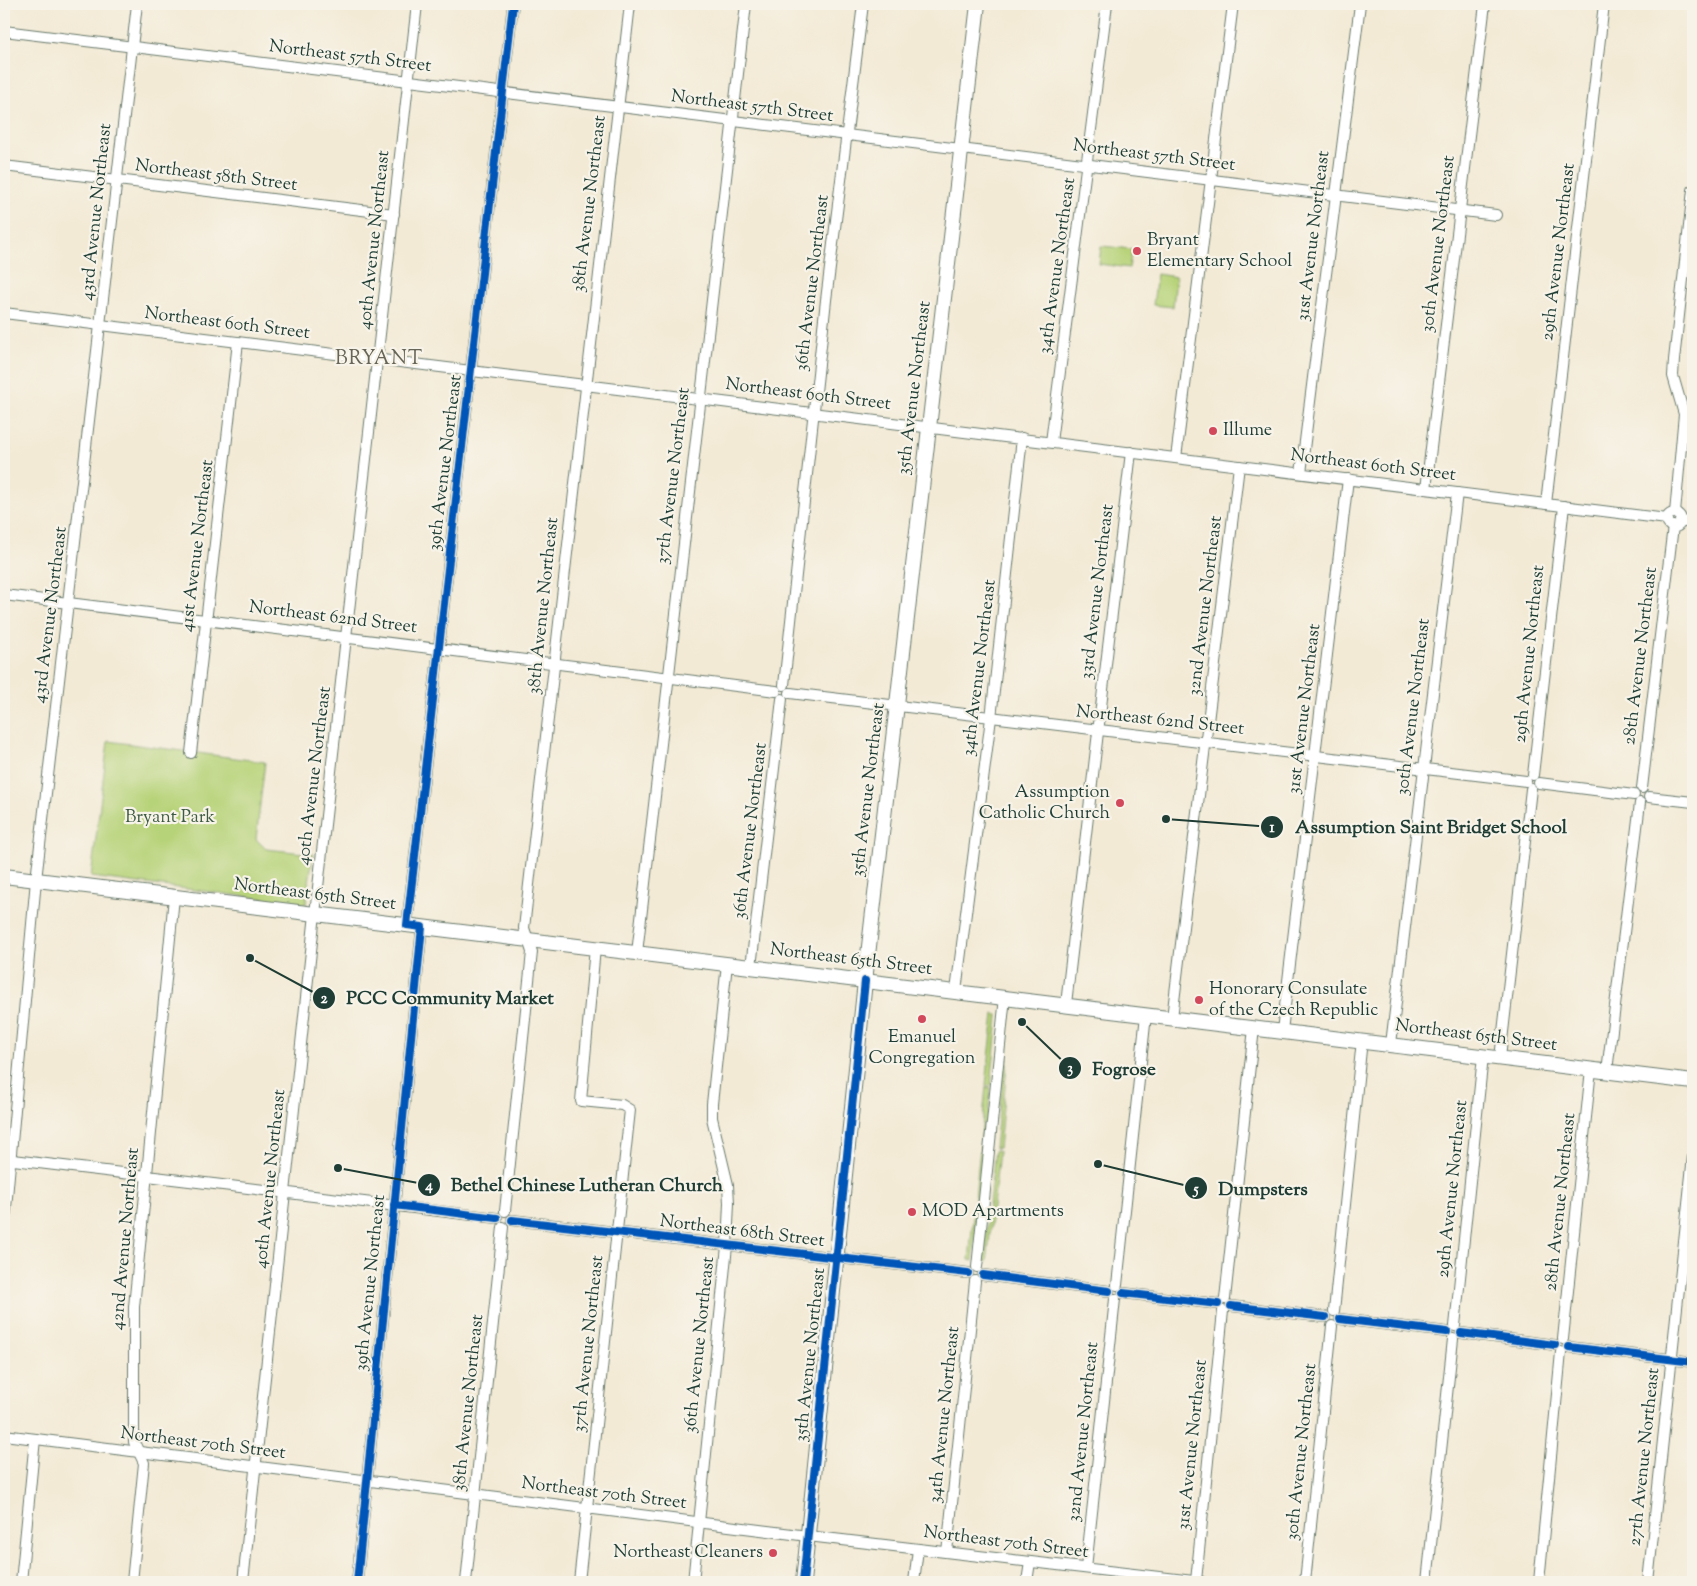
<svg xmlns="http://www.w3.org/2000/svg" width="1697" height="1586" font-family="'Sorts Mill Goudy',serif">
  <rect width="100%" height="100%" fill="#f7f3e8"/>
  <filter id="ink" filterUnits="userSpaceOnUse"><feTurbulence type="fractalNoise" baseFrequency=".02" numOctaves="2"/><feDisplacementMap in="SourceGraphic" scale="10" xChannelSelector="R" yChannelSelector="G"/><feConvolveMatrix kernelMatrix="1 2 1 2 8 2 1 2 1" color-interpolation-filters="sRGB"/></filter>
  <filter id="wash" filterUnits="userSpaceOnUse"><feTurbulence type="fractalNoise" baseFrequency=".0096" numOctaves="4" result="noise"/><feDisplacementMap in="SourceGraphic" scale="20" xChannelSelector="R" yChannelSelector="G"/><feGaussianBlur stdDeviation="1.12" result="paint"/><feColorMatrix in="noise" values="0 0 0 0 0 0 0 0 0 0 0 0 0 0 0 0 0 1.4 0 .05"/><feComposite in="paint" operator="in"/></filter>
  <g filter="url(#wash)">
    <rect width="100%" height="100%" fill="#f3ead5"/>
    <!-- green -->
    <g fill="#b7d379" stroke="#6b8856">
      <polygon points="1101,246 1132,249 1129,268 1099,264"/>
      <polygon points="1157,274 1176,277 1173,307 1153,305"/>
      <polygon points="108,741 265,762 256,839 266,849 313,854 306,904 91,877"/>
      <polygon points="994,1014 998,1015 991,1086 986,1085"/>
      <polygon points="1005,1057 1007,1058 1007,1065 999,1148 995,1148"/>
      <polygon points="986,1087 991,1088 973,1261 969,1260"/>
      <polygon points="995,1150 999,1151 987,1262 983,1262"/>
    </g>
  </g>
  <g filter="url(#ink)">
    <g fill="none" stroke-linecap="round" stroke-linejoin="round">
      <defs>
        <g id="minor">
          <polyline points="4,31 1496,215"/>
          <polyline points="4,166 394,214"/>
          <polyline points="4,313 1667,519"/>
          <polyline points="1051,442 1107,4"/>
          <polyline points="1176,458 1233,4"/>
          <polyline points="1301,473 1360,4"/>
          <polyline points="1426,489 1485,4"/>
          <polyline points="1546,504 1604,4"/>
          <polyline points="1675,513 1684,414 1673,376 1674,360 1693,190"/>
          <circle cx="1674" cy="520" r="7"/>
          <polyline points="1680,521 1693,523"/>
          <polyline points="4,595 776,691"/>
          <polyline points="784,685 826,300 863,4"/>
          <polyline points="790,693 1526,781"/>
          <polyline points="191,753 238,342"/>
          <polyline points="1533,775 1564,506"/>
          <polyline points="1539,783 1634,795"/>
          <polyline points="1642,788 1673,526"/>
          <polyline points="1649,797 1693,802"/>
          <polyline points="407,925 513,4"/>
          <polyline points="637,953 746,4"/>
          <polyline points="751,967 782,699"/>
          <polyline points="956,991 991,718 1022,438"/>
          <polyline points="1066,1004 1131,452"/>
          <polyline points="1172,1018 1239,466"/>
          <polyline points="1282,1031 1348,479"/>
          <polyline points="1391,1044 1457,493"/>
          <polyline points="1500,1058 1531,789"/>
          <polyline points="1607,1071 1640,803"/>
          <polyline points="5,1159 497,1218"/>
          <polyline points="505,1211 532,952 524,928 630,4"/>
          <polyline points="512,1220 968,1273"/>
          <polyline points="4,1230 36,880 137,4"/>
          <polyline points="977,1267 1005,997"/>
          <polyline points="983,1275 1109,1291"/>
          <polyline points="1117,1285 1146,1015"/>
          <polyline points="1123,1293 1218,1304"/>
          <polyline points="1225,1299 1254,1028"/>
          <polyline points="1231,1306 1325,1317"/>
          <polyline points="1334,1311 1362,1040"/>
          <polyline points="1340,1319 1447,1332"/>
          <polyline points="1455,1326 1483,1056"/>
          <polyline points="1461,1333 1555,1345"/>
          <polyline points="1563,1339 1591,1069"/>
          <polyline points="1569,1347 1693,1362"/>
          <polyline points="4,1435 808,1536 1202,1582"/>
          <polyline points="947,1552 975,1281"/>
          <polyline points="1086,1568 1115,1299"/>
          <polyline points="1196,1581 1223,1311"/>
          <polyline points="21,1582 35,1439"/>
          <polyline points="132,1582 144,1463 134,1442 134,1307 174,897"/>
          <polyline points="243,1582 315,914 417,4"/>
          <polyline points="357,1582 422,927"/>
          <polyline points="466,1582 503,1227"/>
          <polyline points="579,1582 630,1110 622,1105 581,1101 595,948"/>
          <polyline points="693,1582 727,1246 729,1203 728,1185 712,1118 712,1104 727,964"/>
          <polyline points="914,1582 918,1549"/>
          <polyline points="1027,1582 1030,1562"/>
          <polyline points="1305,1582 1332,1326"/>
          <polyline points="1427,1582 1453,1339"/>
          <polyline points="1539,1582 1561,1352"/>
          <polyline points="1648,1582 1693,1156"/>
        </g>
        <g id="major">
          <polyline points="4,876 1693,1082"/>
          <polyline points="803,1582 865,981 978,4"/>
        </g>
      </defs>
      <!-- minor casing -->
      <use href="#minor" stroke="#697a6c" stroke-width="12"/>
      <!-- major casing -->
      <use href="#major" stroke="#697a6c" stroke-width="16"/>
      <!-- minor -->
      <use href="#minor" stroke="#fff" stroke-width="10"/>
      <!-- major -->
      <use href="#major" stroke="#fff" stroke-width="14"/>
      <defs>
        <g id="cycleway">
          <polyline points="394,1205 497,1218"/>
          <polyline points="512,1220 968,1273"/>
          <polyline points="983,1275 1109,1291"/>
          <polyline points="1123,1293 1218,1304"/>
          <polyline points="1231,1306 1325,1317"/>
          <polyline points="1340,1319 1447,1332"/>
          <polyline points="1461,1333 1555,1345"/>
          <polyline points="1569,1347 1693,1362"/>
          <polyline points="357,1582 422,927 407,925 513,4"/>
          <polyline points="803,1582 865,981"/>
        </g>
      </defs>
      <!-- cycleway casing -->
      <use href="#cycleway" stroke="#f7f3e8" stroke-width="11"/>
      <!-- cycleway -->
      <use href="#cycleway" stroke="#0057b8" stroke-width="8"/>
    </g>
  </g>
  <!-- markers -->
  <g fill="#d1495b" stroke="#f7f3e8" stroke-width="2">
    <circle cx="1137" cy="251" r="5"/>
    <circle cx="1213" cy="431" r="5"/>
    <circle cx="1120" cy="803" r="5"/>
    <circle cx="1199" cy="1000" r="5"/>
    <circle cx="922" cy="1019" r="5"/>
    <circle cx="912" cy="1212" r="5"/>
    <circle cx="773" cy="1553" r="5"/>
  </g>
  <g text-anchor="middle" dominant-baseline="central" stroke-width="4.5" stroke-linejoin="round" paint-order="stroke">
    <!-- street labels -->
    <g font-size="18" fill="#1f3d34" stroke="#f7f3e8">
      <text transform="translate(350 57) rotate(7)">Northeast 57th Street</text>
      <text transform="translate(752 107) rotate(7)">Northeast 57th Street</text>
      <text transform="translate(1154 156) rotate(7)">Northeast 57th Street</text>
      <text transform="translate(216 176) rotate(7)">Northeast 58th Street</text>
      <text transform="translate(590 204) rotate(-83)">38th Avenue Northeast</text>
      <text transform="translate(97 212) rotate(-84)">43rd Avenue Northeast</text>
      <text transform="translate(1314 236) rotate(-83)">31st Avenue Northeast</text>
      <text transform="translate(375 240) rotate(-84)">40th Avenue Northeast</text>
      <text transform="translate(1439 244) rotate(-83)">30th Avenue Northeast</text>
      <text transform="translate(1559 252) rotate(-83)">29th Avenue Northeast</text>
      <text transform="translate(1058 266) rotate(-82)">34th Avenue Northeast</text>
      <text transform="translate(813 283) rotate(-83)">36th Avenue Northeast</text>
      <text transform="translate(227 324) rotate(7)">Northeast 60th Street</text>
      <text transform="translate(915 388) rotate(-83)">35th Avenue Northeast</text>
      <text transform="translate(808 395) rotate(7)">Northeast 60th Street</text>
      <text transform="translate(446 463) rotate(-83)">39th Avenue Northeast</text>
      <text transform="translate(1373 466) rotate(7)">Northeast 60th Street</text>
      <text transform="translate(674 476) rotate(-83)">37th Avenue Northeast</text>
      <text transform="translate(198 546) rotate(-83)">41st Avenue Northeast</text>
      <text transform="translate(1098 592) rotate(-83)">33rd Avenue Northeast</text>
      <text transform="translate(544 606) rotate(-84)">38th Avenue Northeast</text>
      <text transform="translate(1206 606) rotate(-83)">32nd Avenue Northeast</text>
      <text transform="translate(51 615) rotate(-83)">43rd Avenue Northeast</text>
      <text transform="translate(333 618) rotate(7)">Northeast 62nd Street</text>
      <text transform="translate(1530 654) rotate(-84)">29th Avenue Northeast</text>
      <text transform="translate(1641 656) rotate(-83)">28th Avenue Northeast</text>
      <text transform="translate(980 668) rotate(-83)">34th Avenue Northeast</text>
      <text transform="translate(1414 707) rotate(-83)">30th Avenue Northeast</text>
      <text transform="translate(1305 709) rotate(-83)">31st Avenue Northeast</text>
      <text transform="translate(1160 721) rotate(6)">Northeast 62nd Street</text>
      <text transform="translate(315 776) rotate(-83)">40th Avenue Northeast</text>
      <text transform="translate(869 790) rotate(-83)">35th Avenue Northeast</text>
      <text transform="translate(751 831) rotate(-83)">36th Avenue Northeast</text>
      <text transform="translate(315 895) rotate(7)">Northeast 65th Street</text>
      <text transform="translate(851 960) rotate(7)">Northeast 65th Street</text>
      <text transform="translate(1476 1036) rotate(7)">Northeast 65th Street</text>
      <text transform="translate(271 1179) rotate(-84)">40th Avenue Northeast</text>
      <text transform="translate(1453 1189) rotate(-84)">29th Avenue Northeast</text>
      <text transform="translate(1561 1202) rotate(-84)">28th Avenue Northeast</text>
      <text transform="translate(742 1232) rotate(7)">Northeast 68th Street</text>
      <text transform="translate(126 1239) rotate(-85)">42nd Avenue Northeast</text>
      <text transform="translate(371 1283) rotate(-84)">39th Avenue Northeast</text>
      <text transform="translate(589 1344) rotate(-84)">37th Avenue Northeast</text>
      <text transform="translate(700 1345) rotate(-84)">36th Avenue Northeast</text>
      <text transform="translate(811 1355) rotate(-84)">35th Avenue Northeast</text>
      <text transform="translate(469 1403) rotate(-84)">38th Avenue Northeast</text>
      <text transform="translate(945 1415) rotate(-84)">34th Avenue Northeast</text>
      <text transform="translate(1084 1432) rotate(-84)">32nd Avenue Northeast</text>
      <text transform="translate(203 1444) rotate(7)">Northeast 70th Street</text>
      <text transform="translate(1193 1445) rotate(-84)">31st Avenue Northeast</text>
      <text transform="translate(1302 1452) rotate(-84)">30th Avenue Northeast</text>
      <text transform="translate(1645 1457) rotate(-84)">27th Avenue Northeast</text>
      <text transform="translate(604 1494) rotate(7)">Northeast 70th Street</text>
      <text transform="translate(1006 1543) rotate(7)">Northeast 70th Street</text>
    </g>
    <!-- poi labels -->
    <g font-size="18" fill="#1f3d34" stroke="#f7f3e8" text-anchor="start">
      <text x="1147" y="241">Bryant<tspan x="1147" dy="21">Elementary School</tspan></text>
      <text x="1223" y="431">Illume</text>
      <text x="1110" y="793" text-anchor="end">Assumption<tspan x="1110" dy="21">Catholic Church</tspan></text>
      <text x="1209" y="990">Honorary Consulate<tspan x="1209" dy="21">of the Czech Republic</tspan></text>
      <text x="922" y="1038" text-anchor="middle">Emanuel<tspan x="922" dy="21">Congregation</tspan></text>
      <text x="922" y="1212">MOD Apartments</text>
      <text x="763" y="1553" text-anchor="end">Northeast Cleaners</text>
    </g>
    <!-- park labels -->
    <g font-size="18" fill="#3d5b42" stroke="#f7f3e8">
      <text x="170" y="818">Bryant Park</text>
    </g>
    <!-- quarter labels -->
    <g font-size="20" letter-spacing="1" fill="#676458" stroke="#f7f3e8">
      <text x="379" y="359">BRYANT</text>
    </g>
  </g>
  <!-- callouts -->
  <path fill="none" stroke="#1f3d34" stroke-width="2" d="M1166 819L1272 827M250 958L324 998M1022 1022L1070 1068M338 1168L429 1185M1098 1164L1196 1188"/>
  <g fill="#1f3d34" stroke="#f7f3e8" stroke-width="2">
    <circle cx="1166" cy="819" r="5"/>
    <circle cx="250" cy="958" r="5"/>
    <circle cx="1022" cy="1022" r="5"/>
    <circle cx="338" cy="1168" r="5"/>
    <circle cx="1098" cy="1164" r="5"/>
    <circle cx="1272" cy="827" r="12"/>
    <circle cx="324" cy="998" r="12"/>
    <circle cx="1070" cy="1068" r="12"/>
    <circle cx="429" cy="1185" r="12"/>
    <circle cx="1196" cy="1188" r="12"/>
  </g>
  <g font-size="15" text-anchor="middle" font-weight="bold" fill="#fff">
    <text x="1272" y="832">1</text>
    <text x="324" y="1003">2</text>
    <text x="1070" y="1073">3</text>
    <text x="429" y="1190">4</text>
    <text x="1196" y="1194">5</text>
  </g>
  <g font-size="19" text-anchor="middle" font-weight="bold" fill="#1f3d34" stroke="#f7f3e8" stroke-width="4.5" stroke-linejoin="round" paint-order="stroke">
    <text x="1431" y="833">Assumption Saint Bridget School</text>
    <text x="450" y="1004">PCC Community Market</text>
    <text x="1124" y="1075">Fogrose</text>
    <text x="587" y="1191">Bethel Chinese Lutheran Church</text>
    <text x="1263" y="1195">Dumpsters</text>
  </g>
  <!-- margin -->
  <rect width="1697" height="1586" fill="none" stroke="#f7f3e8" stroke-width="20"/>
</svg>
